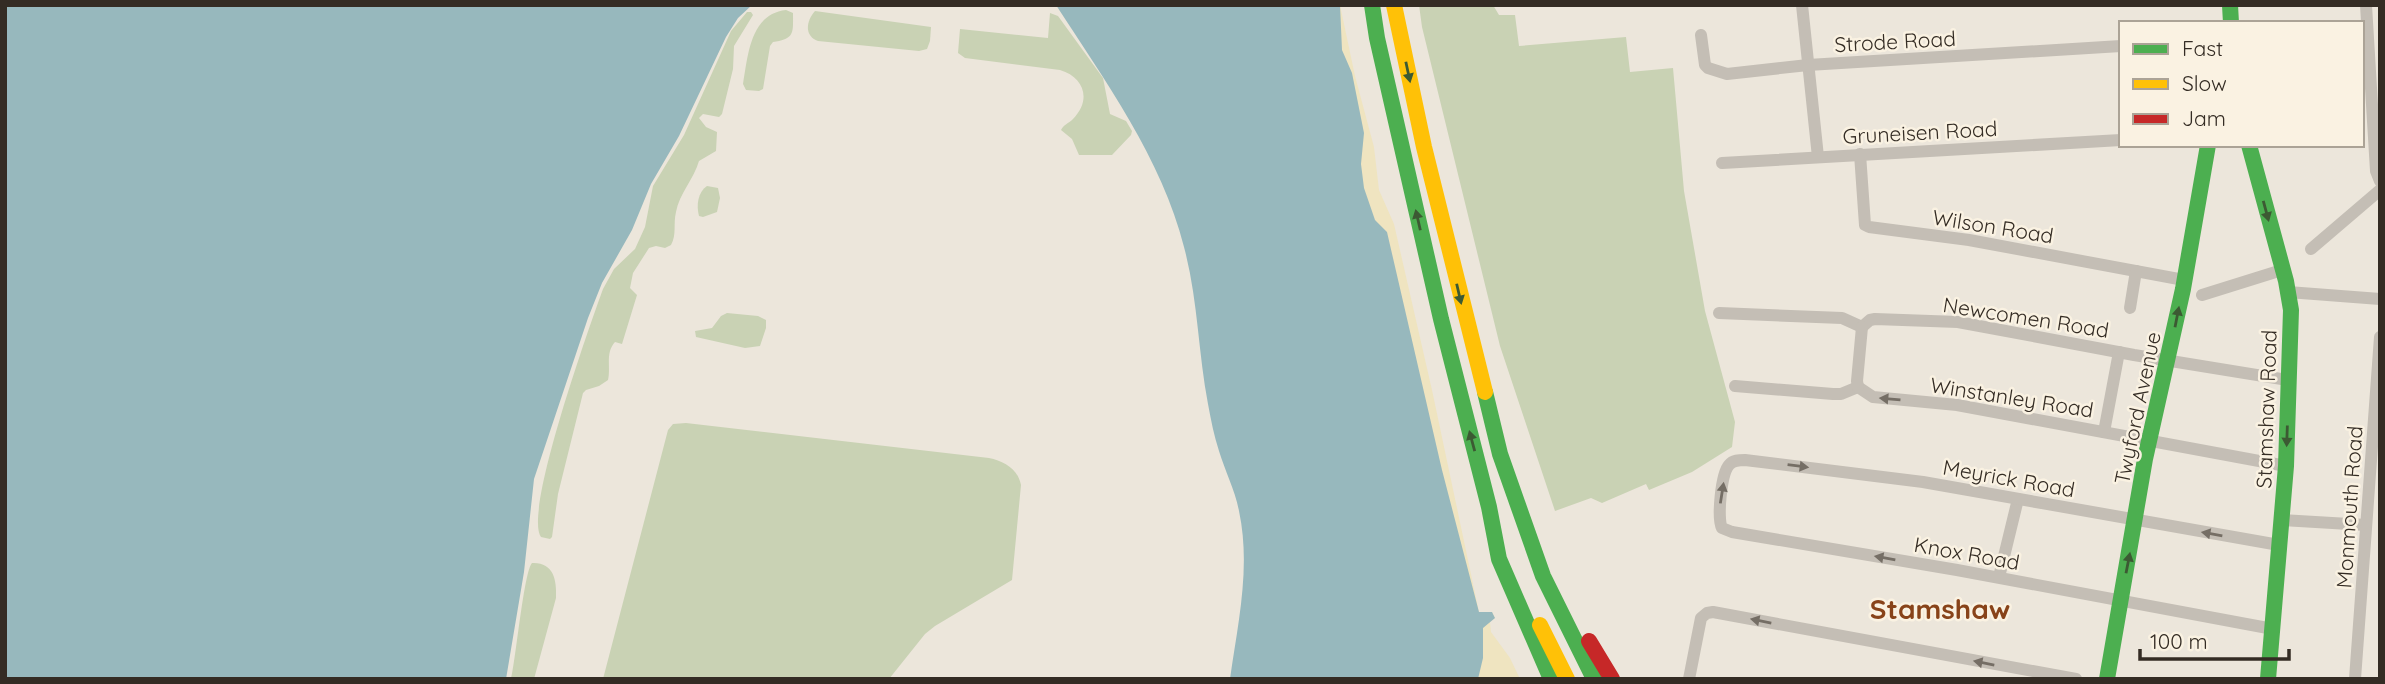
<svg xmlns="http://www.w3.org/2000/svg" width="2385" height="684" font-family="Quicksand,sans-serif">
  <rect width="100%" height="100%" fill="#ece6db"/>
  <!-- green -->
  <g fill="#c9d2b4">
    <polygon points="1419,5 1493,5 1499,15 1515,15 1519,46 1626,37 1630,72 1673,68 1684,191 1705,311 1735,422 1732,447 1692,472 1649,490 1646,484 1602,503 1591,498 1555,511 1500,346 1422,27"/>
    <path d="M786 10 793 13C793 33 795 39 773 42L770 46 763 89 759 91 746 90 743 84C748 56 750 14 786 10Z"/>
    <path d="M815 11 931 27 930 41 927 49 919 51 818 41C804 36 806 21 815 11Z"/>
    <path d="M747 12H751L753 15 734 46 733 69 722 114 719 117 703 114 699 118 706 127 717 132 716 151 699 161C694 179 679 194 676 212 673 224 677 234 671 245L665 248 656 246 649 248 633 273 630 288 637 295 622 344 615 342C605 353 611 367 608 380L599 386 586 390 583 393 558 494 552 537 550 539 541 537C523 513 590 325 603 289L614 269 635 249 645 227 653 186 684 135 731 31Z"/>
    <path d="M1050 13 1058 16 1103 78 1110 114 1126 121 1132 131 1131 135 1112 155H1079L1072 139 1061 130C1064 124 1068 124 1073 119 1092 100 1084 77 1060 70L965 58 958 53 960 29 1048 38Z"/>
    <path d="M707 186 718 188 720 198 717 212 703 217 699 216C696 205 698 192 707 186Z"/>
    <polygon points="727,313 758,316 766,320 766,328 760,346 745,348 696,337 695,331 712,328 721,316"/>
    <path d="M686 423 989 458C1004 461 1018 469 1021 485L1012 580 935 626 925 634 889 679H603L668 430 673 424Z"/>
    <path d="M532 563C553 562 557 579 556 598L534 679H511C516 659 524 571 532 563Z"/>
  </g>
  <!-- sand -->
  <polygon fill="#efe4c0" points="1340,5 1355,76 1374,147 1379,190 1394,224 1432,390 1479,612 1492,612 1495,618 1490,622 1491,632 1510,658 1520,679 1454,679 1338,96"/>
  <!-- water -->
  <g fill="#97b8bd">
    <polygon points="5,5 752,5 738,18 726,37 679,136 651,184 632,230 602,283 588,318 534,479 524,572 506,679 5,679"/>
    <path d="M1056 5H1340L1342 50 1352 73 1364 133 1361 164 1364 188 1375 220 1387 232 1442 470 1479 612H1492L1495 618 1483 628V658L1478 679H1230C1238 623 1251 567 1239 511 1235 490 1225 471 1219 451 1214 436 1211 420 1208 404 1198 352 1198 299 1184 247 1162 159 1105 81 1056 5Z"/>
  </g>
  <g fill="none" stroke-linecap="round" stroke-linejoin="round">
    <!-- street -->
    <g stroke="#c4beb5" stroke-width="12">
      <polyline points="1802,5 1818,157"/>
      <polyline points="2366,5 2376,171 2380,181"/>
      <polyline points="1701,35 1705,65 1708,68 1727,74 1808,65 2121,46"/>
      <polyline points="1860,154 1865,225 1869,227 1969,240 2184,280"/>
      <polyline points="1722,163 2121,140"/>
      <polyline points="2311,249 2380,190"/>
      <polyline points="2288,292 2380,299"/>
      <polyline points="2202,295 2282,270"/>
      <polyline points="2130,308 2136,271"/>
      <polyline points="1719,313 1842,318 1862,327"/>
      <polyline points="1862,327 1870,320 1875,319 1958,322 2134,355 2288,380"/>
      <polyline points="1735,386 1833,394 1841,394 1858,387"/>
      <polyline points="1858,387 1873,397 1957,405 2286,466"/>
      <polyline points="1858,387 1857,381 1862,327"/>
      <polyline points="2104,432 2119,352"/>
      <polyline points="2281,520 2366,525"/>
      <polyline points="1999,577 2018,499"/>
      <path d="M2273 629 1957 570 1732 532 1722 528C1717 519 1721 474 1729 465 1733 460 1739 460 1745 460L1923 482 2279 545"/>
      <polyline points="1689,679 1701,618 1707,613 1713,612 2076,679"/>
      <polyline points="2355,679 2380,337"/>
    </g>
    <!-- fast -->
    <g stroke="#4caf50" stroke-width="16">
      <polyline points="1372,5 1377,38 1441,319 1489,507 1499,559 1551,679"/>
      <polyline points="2230,5 2231,23"/>
      <polyline points="2249,145 2286,281 2291,310 2286,466 2268,679"/>
      <polyline points="1485,392 1500,454 1543,576 1594,679"/>
      <polyline points="2107,679 2145,459 2183,289 2208,145"/>
    </g>
    <!-- slow -->
    <g stroke="#ffc107" stroke-width="16">
      <polyline points="1394,5 1424,147 1485,392"/>
      <polyline points="1540,625 1567,679"/>
    </g>
    <!-- jam -->
    <polyline stroke="#c62828" stroke-width="16" points="1589,641 1612,679"/>
  </g>
  <!-- one-way arrows -->
  <defs><path id="oneway-solid" d="M-6-.8H1V-3.2L6.5 0L1 3.2V.8H-6Z" transform="scale(1.75)"/></defs>
  <g fill="#3c5a33">
    <use href="#oneway-solid" transform="translate(1408 72) rotate(78)"/>
    <use href="#oneway-solid" transform="translate(2266 211) rotate(75)"/>
    <use href="#oneway-solid" transform="translate(1418 220) rotate(-103)"/>
    <use href="#oneway-solid" transform="translate(1459 294) rotate(77)"/>
    <use href="#oneway-solid" transform="translate(2177 317) rotate(-79)"/>
    <use href="#oneway-solid" transform="translate(2287 436) rotate(92)"/>
    <use href="#oneway-solid" transform="translate(1472 441) rotate(-105)"/>
    <use href="#oneway-solid" transform="translate(2128 563) rotate(-79)"/>
  </g>
  <g fill="#756e65">
    <use href="#oneway-solid" transform="translate(1890 399) rotate(-175)"/>
    <use href="#oneway-solid" transform="translate(1798 466) rotate(7)"/>
    <use href="#oneway-solid" transform="translate(1722 493) rotate(-81)"/>
    <use href="#oneway-solid" transform="translate(2212 534) rotate(-170)"/>
    <use href="#oneway-solid" transform="translate(1885 558) rotate(-170)"/>
    <use href="#oneway-solid" transform="translate(1761 621) rotate(-169)"/>
    <use href="#oneway-solid" transform="translate(1984 663) rotate(-169)"/>
  </g>
  <g text-anchor="middle" dominant-baseline="central" stroke-width="5" stroke-linejoin="round" paint-order="stroke">
    <!-- street labels -->
    <g font-size="21" fill="#342c24" stroke="#faf2e2">
      <text transform="translate(1895 41) rotate(-3)">Strode Road</text>
      <text transform="translate(1920 132) rotate(-3)">Gruneisen Road</text>
      <text transform="translate(1993 226) rotate(9)">Wilson Road</text>
      <text transform="translate(2026 317) rotate(9)">Newcomen Road</text>
      <text transform="translate(2012 397) rotate(9)">Winstanley Road</text>
      <text transform="translate(2137 408) rotate(-78)">Twyford Avenue</text>
      <text transform="translate(2266 409) rotate(-88)">Stamshaw Road</text>
      <text transform="translate(2009 478) rotate(10)">Meyrick Road</text>
      <text transform="translate(2349 507) rotate(-86)">Monmouth Road</text>
      <text transform="translate(1967 553) rotate(10)">Knox Road</text>
    </g>
    <!-- district labels -->
    <g font-size="28" font-weight="bold" fill="#884319" stroke="#faf2e2">
      <text x="1940" y="608">Stamshaw</text>
    </g>
  </g>
  <!-- border -->
  <rect width="2385" height="684" fill="none" stroke="#342c24" stroke-width="14"/>
  <!-- legend -->
  <rect x="2119" y="21" width="245" height="126" fill="#faf2e2" stroke="#aba396" stroke-width="2"/>
  <rect x="2133" y="44" width="35" height="10" fill="#4caf50" stroke="#aba396" stroke-width="2"/>
  <text x="2182" y="56" font-size="21" fill="#342c24">Fast</text>
  <rect x="2133" y="79" width="35" height="10" fill="#ffc107" stroke="#aba396" stroke-width="2"/>
  <text x="2182" y="91" font-size="21" fill="#342c24">Slow</text>
  <rect x="2133" y="114" width="35" height="10" fill="#c62828" stroke="#aba396" stroke-width="2"/>
  <text x="2182" y="126" font-size="21" fill="#342c24">Jam</text>
  <!-- scale -->
  <path d="M2140 649v10h149v-10" fill="none" stroke="#342c24" stroke-width="3.5"/>
  <text x="2150" y="649" font-size="21" fill="#342c24" stroke="#faf2e2" stroke-width="5" paint-order="stroke">100 m</text>
</svg>
